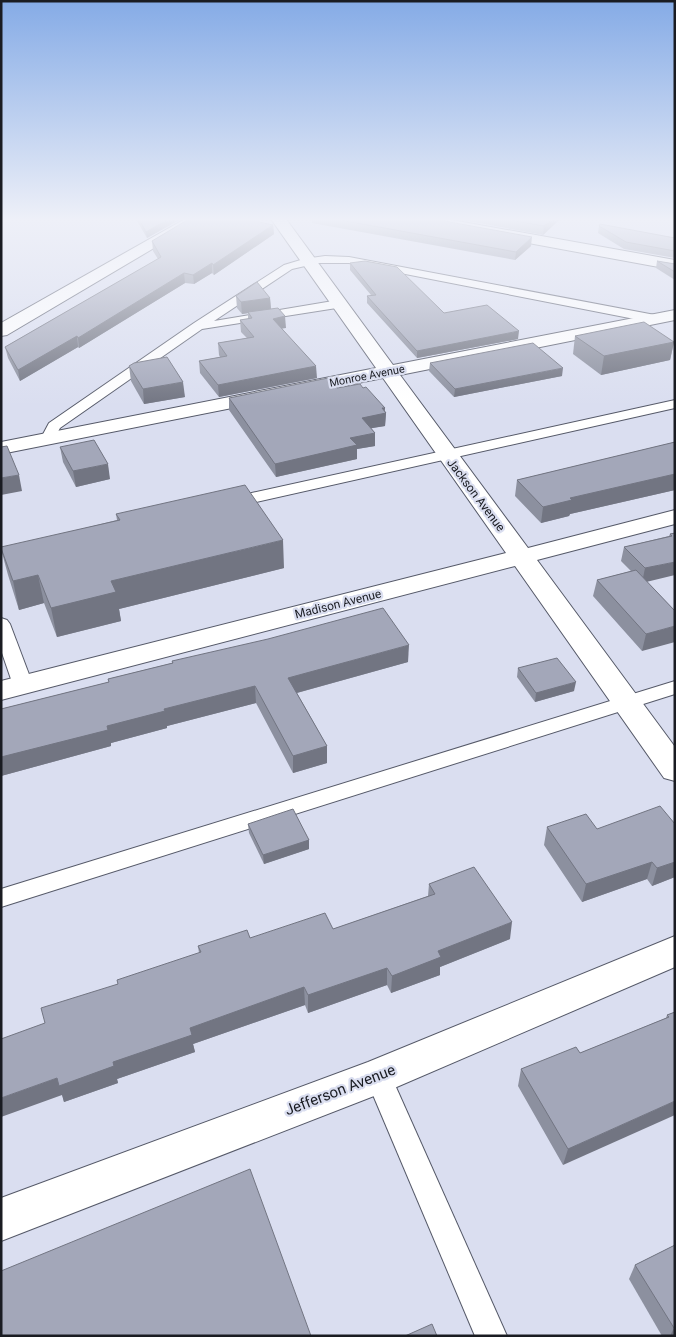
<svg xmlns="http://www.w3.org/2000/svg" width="676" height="1337" font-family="Roboto,sans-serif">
  <rect width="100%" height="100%" fill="#dadef0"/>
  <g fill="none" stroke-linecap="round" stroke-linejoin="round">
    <defs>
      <g id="lane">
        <polygon points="325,256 349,257 655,315 661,319 655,323 349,263 318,263 292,269 214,321 339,300 343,301 345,304 343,307 202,329 60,428 53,441 43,441 41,438 49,423 194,323 284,265 304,259"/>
        <polygon points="675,400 675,408 229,508 223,506 221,503 223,500 229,498"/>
        <polygon points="1,618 7,620 10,624 33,685 30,689 23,691 16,689 13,685 1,650"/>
        <polygon points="675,681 675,694 1,907 1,889"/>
        <polygon points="378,1064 387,1067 507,1336 475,1336 365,1076 369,1067"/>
      </g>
      <g id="street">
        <polygon points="185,219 203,219 7,335 1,336 1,323"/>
        <polygon points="271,219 286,219 393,365 675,310 675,320 400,375 528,548 675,510 675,524 537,560 675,747 675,781 664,778 515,566 1,700 1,681 506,553 383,378 1,454 1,442 376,368"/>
        <polygon points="412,219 446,219 675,260 675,270 419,223 414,222"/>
        <polygon points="675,936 675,967 392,1089 1,1241 1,1198 368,1062"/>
      </g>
    </defs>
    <!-- lane casing -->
    <use href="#lane" stroke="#555968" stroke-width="2"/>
    <!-- street casing -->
    <use href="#street" stroke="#555968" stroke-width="2"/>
    <!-- lane -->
    <use href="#lane" fill="#fff" fill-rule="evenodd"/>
    <!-- street -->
    <use href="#street" fill="#fff" fill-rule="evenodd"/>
  </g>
  <!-- wall -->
  <g fill="#8c909f">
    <polygon points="136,219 181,219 147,238"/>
    <polygon points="312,219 433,219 531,246 515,260 312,223"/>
    <polygon points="458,219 560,219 543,235"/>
    <polygon points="273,225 274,234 214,275 212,273 194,284 185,283 79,348 78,347 20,381 8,358 5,347 158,259 153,251 152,241"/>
    <polygon points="599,226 675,238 675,258 624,249 598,233"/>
    <polygon points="657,261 675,264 675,280 656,268"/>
    <polygon points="350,263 444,313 518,339 417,358 367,303 367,296 371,295 350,270"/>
    <polygon points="236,296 270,298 271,309 286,328 282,328 317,378 219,397 200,373 199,361 220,357 219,355 218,343 247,338 241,332 240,320 248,319 248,313 242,314 237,308"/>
    <polygon points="575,336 674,342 670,360 601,375 573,354"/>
    <polygon points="430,363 562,376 454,397 429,371"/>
    <polygon points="129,366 185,397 144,404 131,381"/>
    <polygon points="337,388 385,408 385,411 386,413 385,426 371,428 375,433 375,446 357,449 357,459 276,477 229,410 229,398"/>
    <polygon points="675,442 675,490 570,514 569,516 541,523 515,496 517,480"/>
    <polygon points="60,447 110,479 76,487 63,462"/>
    <polygon points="116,514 284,568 119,609 121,621 57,637 44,603 19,610 8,575 1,549 117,520"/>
    <polygon points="675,533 647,582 675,611 642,651 593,596 597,580 631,571 621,561 624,547 669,536 670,534"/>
    <polygon points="172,661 408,662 297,693 327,746 327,763 293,773 256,703 167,726 167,728 111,743 111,746 1,776 1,709 109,682 108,679 172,663"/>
    <polygon points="518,668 574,691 535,702 517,677"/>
    <polygon points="248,824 309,840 309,849 264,864 249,833"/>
    <polygon points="675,824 675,877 652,886 647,879 582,902 544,845 547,827 597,829"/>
    <polygon points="429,884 510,939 440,967 440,975 391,993 387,985 308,1013 305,1005 193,1044 195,1052 117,1079 118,1083 64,1102 45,1023 118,984 199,953 198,946 250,938 333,929 428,896"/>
    <polygon points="675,1012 563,1165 518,1086 521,1069 580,1053 666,1018 667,1015"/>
    <polygon points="675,1245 675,1336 662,1336 629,1279 635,1265"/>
  </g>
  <!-- shaded-wall -->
  <g fill="#727582">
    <polygon points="168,219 181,219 147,238 146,232"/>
    <polygon points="552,219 560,219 543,235 544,226"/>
    <polygon points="273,225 274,234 214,275 213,265"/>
    <polygon points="532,237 531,246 515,260 516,252"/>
    <polygon points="212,263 212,273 194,284 193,275"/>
    <polygon points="184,273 185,283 79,348 78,338"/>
    <polygon points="270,298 271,310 242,314 241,302"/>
    <polygon points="285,316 286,328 273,330 273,319"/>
    <polygon points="519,331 518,339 417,358 417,351"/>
    <polygon points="77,336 78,347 20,381 18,370"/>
    <polygon points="674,342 670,360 601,375 604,356"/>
    <polygon points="316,366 317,378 219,397 218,385"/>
    <polygon points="563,368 562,376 454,397 455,389"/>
    <polygon points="183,382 185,397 144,404 143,389"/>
    <polygon points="382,408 385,408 384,413 386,413 385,426 361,430 362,418"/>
    <polygon points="375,433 375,446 357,449 357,459 276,477 275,464 350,438"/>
    <polygon points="108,464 110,479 76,487 73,471"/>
    <polygon points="675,474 675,490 570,514 569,516 541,523 543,507 570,498"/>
    <polygon points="19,475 22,491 1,495 1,478"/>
    <polygon points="283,540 284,568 119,609 121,621 57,637 51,608 111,581"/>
    <polygon points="675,562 675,575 642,583 645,568"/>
    <polygon points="38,575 44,603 19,610 13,581"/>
    <polygon points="675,626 675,642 642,651 646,634"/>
    <polygon points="409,645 408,662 289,695 288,678"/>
    <polygon points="576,682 574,691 535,702 536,693"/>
    <polygon points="255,686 256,703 167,726 167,728 111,743 111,746 1,776 1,757 164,709"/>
    <polygon points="327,746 327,763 293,773 293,756"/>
    <polygon points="309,840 309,849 264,864 263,855"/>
    <polygon points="652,862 647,879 582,902 586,884"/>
    <polygon points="675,862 675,877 652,886 657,868"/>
    <polygon points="512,922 510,939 440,967 440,975 391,993 392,976 438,951"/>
    <polygon points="387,968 387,985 308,1013 308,995"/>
    <polygon points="304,987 305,1005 193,1044 195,1052 117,1079 118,1083 64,1102 62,1095 1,1117 1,1098 57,1078 113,1062 190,1028"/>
    <polygon points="675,1101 675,1115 563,1165 568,1149"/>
    <polygon points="674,1328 675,1328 675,1336 670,1336"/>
  </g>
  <!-- building -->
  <g fill="#a3a7b9" stroke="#727582">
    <polygon points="139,219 168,219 146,232"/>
    <polygon points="189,219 246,219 273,225 213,265 212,263 193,275 184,273 78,338 77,336 18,370 5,347 161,257 152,241"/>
    <polygon points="335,219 433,219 532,237 516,252"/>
    <polygon points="504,219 552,219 544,226"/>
    <polygon points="600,224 675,238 675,251 626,242 599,226"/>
    <polygon points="365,261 397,267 444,313 487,305 519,331 417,351 367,296 376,295 350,263"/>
    <polygon points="657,261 675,264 675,272"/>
    <polygon points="257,282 270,298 241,302 236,296"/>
    <polygon points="278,308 285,316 273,319 316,366 218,385 199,361 227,356 218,343 254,337 240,320 252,318 248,312"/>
    <polygon points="644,322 674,342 604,356 575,336"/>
    <polygon points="533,343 563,368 455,389 430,363"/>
    <polygon points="167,357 183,382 143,389 129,366 134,363"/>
    <polygon points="328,378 337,388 360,384 363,388 366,387 385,408 382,408 386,413 362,418 375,433 350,438 357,445 275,464 229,398"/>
    <polygon points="94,440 108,464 73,471 60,447"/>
    <polygon points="675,442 675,474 570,498 572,500 543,507 517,480"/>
    <polygon points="7,446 19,475 1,478 1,447"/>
    <polygon points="245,485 283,540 111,581 116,592 51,608 38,575 13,581 1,548 1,547 120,520 116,514"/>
    <polygon points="675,533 675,562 645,568 624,547 672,536 670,534"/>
    <polygon points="636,570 675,611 675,626 646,634 597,580"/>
    <polygon points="383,608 409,645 288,678 327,746 293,756 255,686 164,709 165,711 107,726 108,730 1,757 1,709 109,682 108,679 173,663 172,661 268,639"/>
    <polygon points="557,658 576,682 536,693 518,668"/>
    <polygon points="660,806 675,824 675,862 657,868 652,862 586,884 547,827 586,814 597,829"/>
    <polygon points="293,809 309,840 263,855 248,824"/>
    <polygon points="474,867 512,922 438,951 441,957 392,976 387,968 308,995 304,987 190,1028 192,1035 113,1062 114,1066 59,1086 57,1078 1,1098 1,1039 45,1023 41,1008 118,984 117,980 201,952 198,946 247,930 250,938 325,913 333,929 435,894 429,884"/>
    <polygon points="675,1012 675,1101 568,1149 521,1069 576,1047 580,1053 669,1017 667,1015"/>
    <polygon points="250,1169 311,1336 1,1336 1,1271"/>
    <polygon points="675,1245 675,1328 674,1328 635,1265"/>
    <polygon points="432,1324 437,1336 405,1336"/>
  </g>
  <!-- sky -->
  <linearGradient id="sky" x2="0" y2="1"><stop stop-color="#85abe6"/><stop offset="0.54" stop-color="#eef0f8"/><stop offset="1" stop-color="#eef0f8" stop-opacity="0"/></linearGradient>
  <rect width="676" height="406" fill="url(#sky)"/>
  <g text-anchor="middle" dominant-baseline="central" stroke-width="4.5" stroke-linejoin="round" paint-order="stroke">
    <!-- far-street labels -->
    <g font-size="11" fill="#1a1c22" stroke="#dadef0">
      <text transform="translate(367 376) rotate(-11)">Monroe Avenue</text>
    </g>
    <!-- street labels -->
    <g font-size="12" fill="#1a1c22" stroke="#dadef0">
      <text transform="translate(476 495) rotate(53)">Jackson Avenue</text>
      <text transform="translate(338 604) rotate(-14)">Madison Avenue</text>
    </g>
    <!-- near-street labels -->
    <g font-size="15" fill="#1a1c22" stroke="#dadef0">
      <text transform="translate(340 1090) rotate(-21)">Jefferson Avenue</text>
    </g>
  </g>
  <!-- border -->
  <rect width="676" height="1337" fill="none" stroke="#1a1c22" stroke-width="5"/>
</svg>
